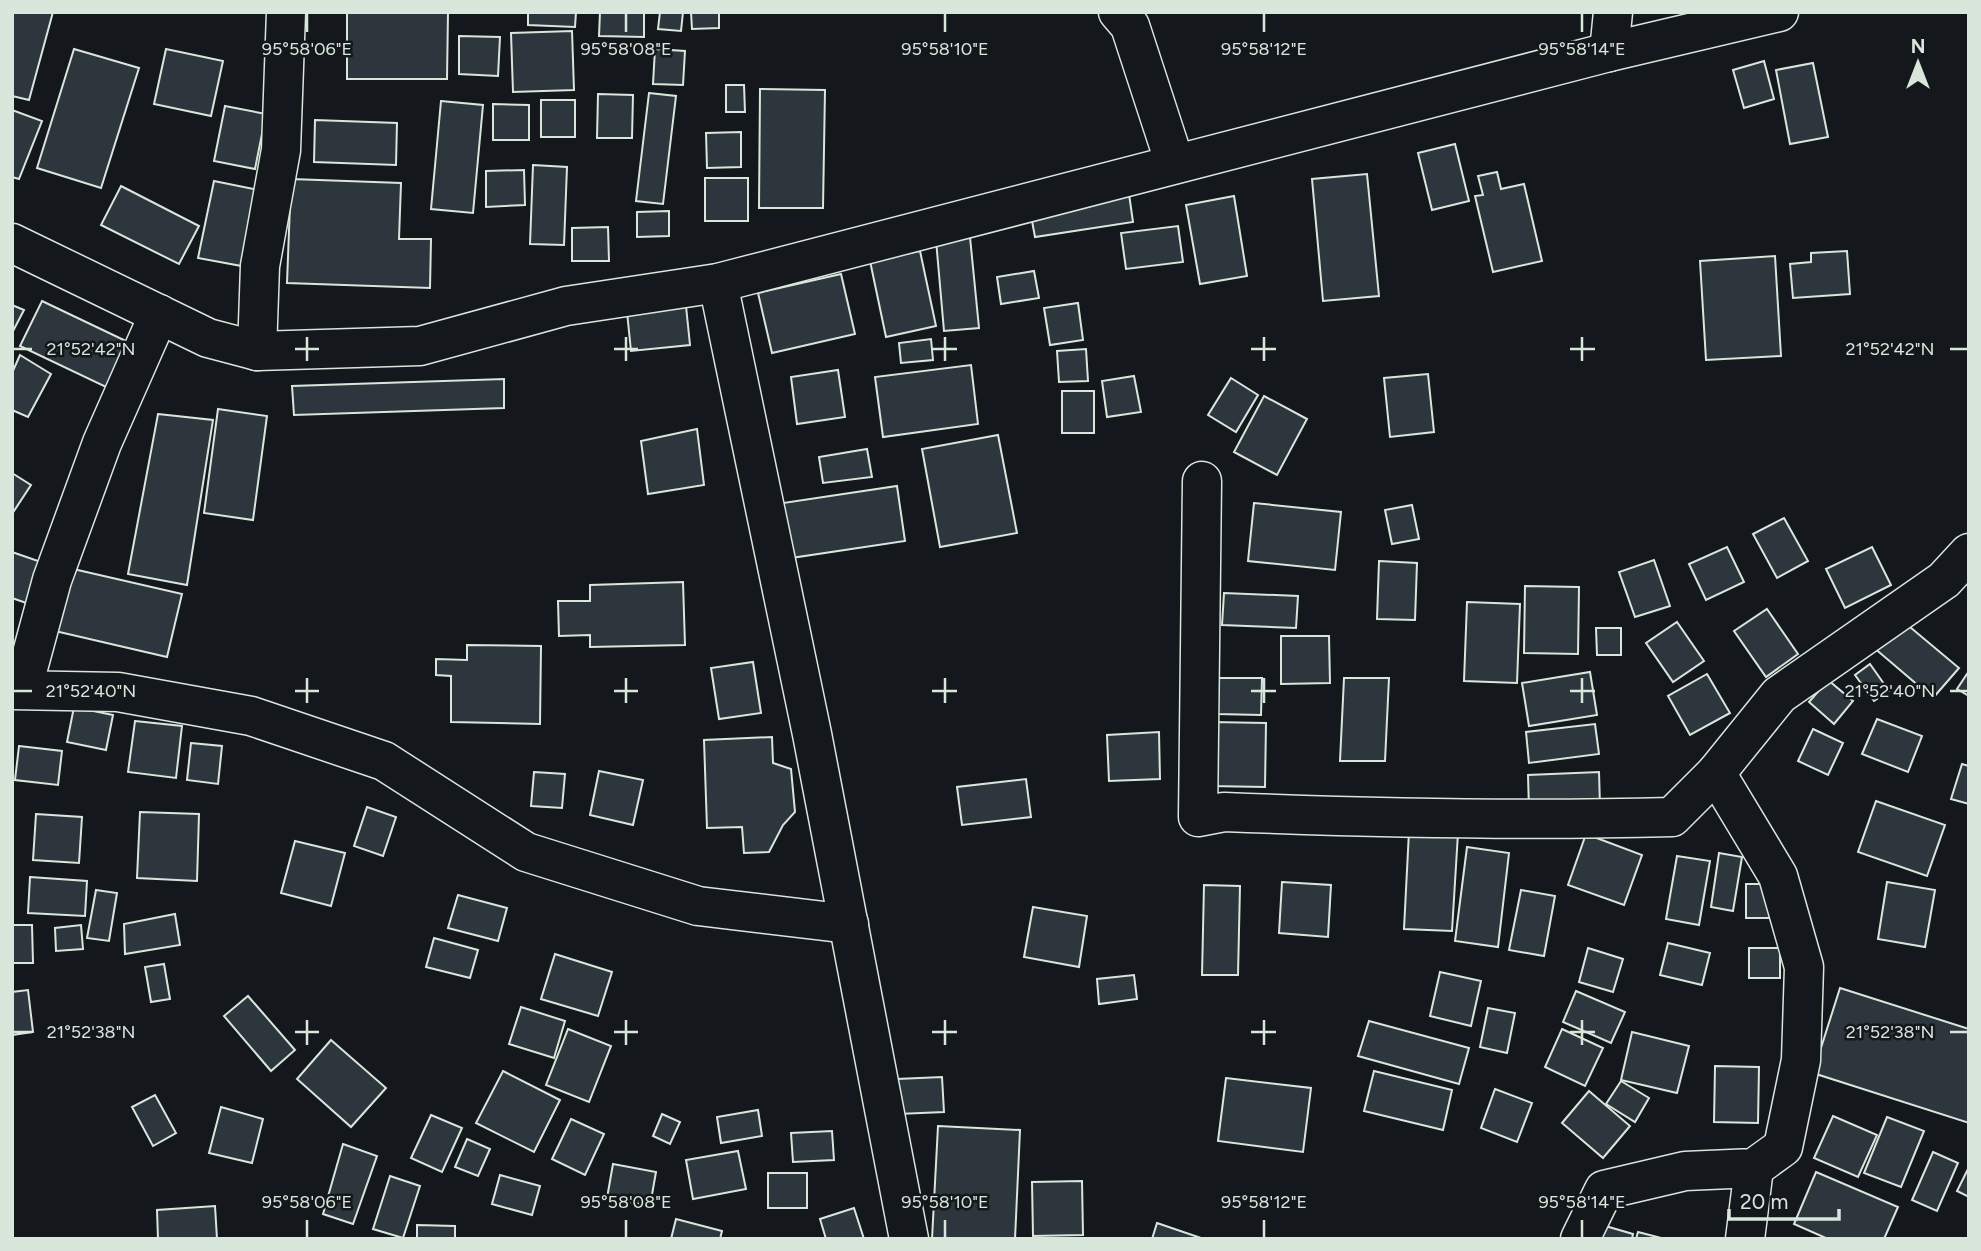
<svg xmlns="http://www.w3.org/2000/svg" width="1981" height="1251" font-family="Figtree,sans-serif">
  <rect width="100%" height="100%" fill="#14181c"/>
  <!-- building -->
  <g fill="#2c363c" stroke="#d8e6dc" stroke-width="2">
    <polygon points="12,12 53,12 29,100 12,96"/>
    <polygon points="347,12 448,12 447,79 347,79"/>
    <polygon points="528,12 576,12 575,27 528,25"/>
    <polygon points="600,12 644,12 644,37 599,36"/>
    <polygon points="660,12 683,12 681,31 658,29"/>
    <polygon points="691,12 719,12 719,28 692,29"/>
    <polygon points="572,31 574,90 513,92 511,33"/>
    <polygon points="459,36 500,37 498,76 459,74"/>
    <polygon points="74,49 139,68 101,188 37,168"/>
    <polygon points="166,49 223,61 211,116 154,104"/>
    <polygon points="655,49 685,51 683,85 653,84"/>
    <polygon points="1764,61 1774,99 1744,108 1733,70"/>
    <polygon points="1813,63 1828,137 1790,144 1776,70"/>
    <polygon points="726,85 744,85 745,112 726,112"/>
    <polygon points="760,89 825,90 823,208 759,208"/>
    <polygon points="649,93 676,96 663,204 636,201"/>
    <polygon points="598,94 633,95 632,138 597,138"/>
    <rect x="541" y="100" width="34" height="37"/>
    <polygon points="441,101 483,105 473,213 431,209"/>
    <polygon points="493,104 529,105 529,140 493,140"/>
    <polygon points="225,106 266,114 255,169 214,161"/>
    <polygon points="12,110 42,121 19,179 12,177"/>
    <polygon points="315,120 397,123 396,165 314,162"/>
    <polygon points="741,132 741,167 707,168 706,133"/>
    <polygon points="1455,144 1469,201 1432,210 1418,153"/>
    <polygon points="533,165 567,167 564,245 530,244"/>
    <polygon points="524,170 525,205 486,207 486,171"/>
    <polygon points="1497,172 1501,189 1524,184 1542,261 1493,272 1475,196 1483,195 1478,176"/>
    <polygon points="1367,174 1379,296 1323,301 1312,179"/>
    <rect x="705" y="178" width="43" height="43"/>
    <polygon points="291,179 401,183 399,239 431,239 430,288 287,283"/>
    <polygon points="214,181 263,191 247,267 198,258"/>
    <polygon points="121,186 199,226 179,264 101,225"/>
    <polygon points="1129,194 1133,222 1035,237 1030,210"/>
    <polygon points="1234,196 1247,276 1200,284 1186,205"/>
    <polygon points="669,211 669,236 637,237 637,212"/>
    <polygon points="1178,226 1183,262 1126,269 1121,233"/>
    <polygon points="608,227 609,261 572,261 572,228"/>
    <polygon points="970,237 979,328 944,331 936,240"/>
    <polygon points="920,251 936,326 886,337 870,261"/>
    <polygon points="1847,251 1850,294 1793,298 1790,264 1811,262 1811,253"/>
    <polygon points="1775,256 1781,356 1706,360 1700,261"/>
    <polygon points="1034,271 1039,298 1001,304 997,277"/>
    <polygon points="841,274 855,334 772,353 758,293"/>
    <polygon points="42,301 128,342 106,387 20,346"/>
    <polygon points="1078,303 1083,340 1050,345 1044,308"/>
    <polygon points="12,305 24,310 12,333"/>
    <polygon points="686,306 690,345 631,351 627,312"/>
    <polygon points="931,339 933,360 901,363 899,343"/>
    <polygon points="1086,349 1088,381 1059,382 1057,351"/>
    <polygon points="20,355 51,374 28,417 12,410 12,373"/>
    <polygon points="971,365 978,424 883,437 875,377"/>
    <polygon points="838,370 845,417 797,424 791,377"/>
    <polygon points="1428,374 1434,432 1390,437 1384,378"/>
    <polygon points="1134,376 1141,412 1107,417 1102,381"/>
    <polygon points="1231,378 1258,395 1236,432 1208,415"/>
    <polygon points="504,379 504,408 294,415 292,386"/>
    <rect x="1062" y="391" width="32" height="42"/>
    <polygon points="1264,396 1307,419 1277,475 1234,452"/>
    <polygon points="218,409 267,416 253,520 204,513"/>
    <polygon points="158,414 213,420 187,585 128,574"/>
    <polygon points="697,429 704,485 648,494 641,441"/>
    <polygon points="998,435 1017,533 940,547 922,449"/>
    <polygon points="867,449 872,477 823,483 819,457"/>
    <polygon points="12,473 31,485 12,514"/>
    <polygon points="897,486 905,541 791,558 783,503"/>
    <polygon points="1254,503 1341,512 1335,570 1248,561"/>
    <polygon points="1412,505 1419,539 1392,544 1385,510"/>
    <polygon points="1784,518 1808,561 1777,578 1753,534"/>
    <polygon points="1727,547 1744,582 1706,600 1689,564"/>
    <polygon points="1872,547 1891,585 1845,608 1826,569"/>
    <polygon points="12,552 44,563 29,604 12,598"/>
    <polygon points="1654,560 1670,606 1635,617 1619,572"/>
    <polygon points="1379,561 1417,563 1415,620 1377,619"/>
    <polygon points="69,568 182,594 167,657 55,631"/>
    <polygon points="683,582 685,645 590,647 590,635 559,636 558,601 590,601 590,585"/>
    <polygon points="1525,586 1579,587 1578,654 1524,653"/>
    <polygon points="1224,593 1298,596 1296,628 1222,625"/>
    <polygon points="1467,602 1520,604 1517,683 1464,681"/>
    <polygon points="1767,609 1798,654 1766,677 1734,631"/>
    <polygon points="1898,617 1959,668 1933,698 1873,647"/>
    <polygon points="1677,622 1704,661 1673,682 1646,643"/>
    <polygon points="1596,628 1621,628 1621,655 1597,655"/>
    <polygon points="1281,636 1329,636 1330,683 1281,684"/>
    <polygon points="467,645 541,646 540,724 451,722 451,676 436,675 436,659 467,660"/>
    <polygon points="753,662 761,713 719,719 711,668"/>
    <polygon points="1870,664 1889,691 1874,701 1855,675"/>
    <polygon points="1969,671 1969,696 1957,689"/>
    <polygon points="1590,672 1597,715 1529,726 1522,683"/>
    <polygon points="1707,674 1730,713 1690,735 1668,696"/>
    <polygon points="1218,678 1262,678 1261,715 1217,714"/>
    <polygon points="1344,678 1389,678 1385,761 1340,761"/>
    <polygon points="1828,680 1853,701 1834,724 1809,702"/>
    <polygon points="74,707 113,715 106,750 67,742"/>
    <polygon points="1877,719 1922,736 1908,772 1862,754"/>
    <polygon points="135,721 182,726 176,778 128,772"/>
    <polygon points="1211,722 1266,723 1265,787 1210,786"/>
    <polygon points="1595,724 1599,754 1529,763 1526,732"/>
    <polygon points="1813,729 1843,743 1828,775 1798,761"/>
    <polygon points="1159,732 1160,779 1109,781 1107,735"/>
    <polygon points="772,737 773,763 791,769 795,812 783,825 769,852 744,853 742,827 707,828 704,740"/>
    <polygon points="191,743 222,746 218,784 187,780"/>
    <polygon points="19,746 62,751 58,785 15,780"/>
    <polygon points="1962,764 1969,766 1969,804 1951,799"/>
    <polygon points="599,771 643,780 633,825 590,815"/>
    <polygon points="534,772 565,774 562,808 531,806"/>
    <polygon points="1599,772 1600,806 1529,810 1528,775"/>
    <polygon points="1026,779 1031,817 962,825 957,787"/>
    <polygon points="1876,801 1945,825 1927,876 1858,852"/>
    <polygon points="367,807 396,817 383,856 354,846"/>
    <polygon points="140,812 199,814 197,881 137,878"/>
    <polygon points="36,814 82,817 79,863 33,860"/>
    <polygon points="1409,831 1458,833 1452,931 1404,929"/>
    <polygon points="1586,834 1642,855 1624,905 1568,885"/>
    <polygon points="295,841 345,853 331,906 281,893"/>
    <polygon points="1467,847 1509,853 1498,947 1455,941"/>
    <polygon points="1719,853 1742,857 1733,911 1711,907"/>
    <polygon points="1677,856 1710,861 1699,925 1666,919"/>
    <polygon points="30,877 87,881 85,916 28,913"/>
    <polygon points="1282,882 1331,885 1328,937 1279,933"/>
    <polygon points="1887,882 1935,890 1925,947 1878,939"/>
    <rect x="1746" y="884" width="27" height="34"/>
    <polygon points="1204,885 1240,886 1238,975 1202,975"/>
    <polygon points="96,890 117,893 109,941 87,938"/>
    <polygon points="1521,890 1555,896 1544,956 1509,950"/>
    <polygon points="458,895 507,908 498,941 448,928"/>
    <polygon points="1033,907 1087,916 1079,967 1024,957"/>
    <polygon points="175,914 180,945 125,954 124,924"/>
    <polygon points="12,925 32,925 33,963 12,963"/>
    <polygon points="81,925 83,949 56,951 55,928"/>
    <polygon points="434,938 478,950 470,978 426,967"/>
    <polygon points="1668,943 1710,953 1702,985 1660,975"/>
    <polygon points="1588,948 1623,959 1613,992 1579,982"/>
    <rect x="1749" y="948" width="31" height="30"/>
    <polygon points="555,954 612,972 598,1016 541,999"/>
    <polygon points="164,964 170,999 151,1002 145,967"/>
    <polygon points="1440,972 1481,981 1471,1026 1430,1016"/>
    <polygon points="1134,975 1137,999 1099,1004 1097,979"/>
    <polygon points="1840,988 1969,1029 1969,1123 1813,1073"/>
    <polygon points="28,990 33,1032 12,1035 12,992"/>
    <polygon points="1576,991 1625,1012 1611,1043 1563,1022"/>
    <polygon points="248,996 295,1050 271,1071 224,1016"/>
    <polygon points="521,1007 565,1021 554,1058 509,1044"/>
    <polygon points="1488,1008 1515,1013 1507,1053 1480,1047"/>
    <polygon points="1369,1021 1469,1048 1459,1084 1358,1056"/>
    <polygon points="568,1029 611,1046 589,1102 546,1085"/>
    <polygon points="1562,1029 1603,1048 1585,1086 1545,1067"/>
    <polygon points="1632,1032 1689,1046 1677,1093 1621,1080"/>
    <polygon points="331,1040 386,1088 351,1127 297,1079"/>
    <polygon points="1715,1066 1759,1067 1758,1123 1714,1122"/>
    <polygon points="503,1071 560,1100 534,1152 476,1123"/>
    <polygon points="1374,1071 1452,1090 1443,1130 1364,1111"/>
    <polygon points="942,1077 944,1112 898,1114 897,1079"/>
    <polygon points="1226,1078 1311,1088 1303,1152 1218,1141"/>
    <polygon points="1621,1081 1649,1098 1635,1122 1606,1104"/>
    <polygon points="1495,1089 1532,1103 1517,1142 1481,1128"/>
    <polygon points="1589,1091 1630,1126 1603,1158 1562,1123"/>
    <polygon points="155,1095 176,1133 153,1146 132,1107"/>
    <polygon points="221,1107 263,1119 252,1163 209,1153"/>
    <polygon points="758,1110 762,1136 721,1143 717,1117"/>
    <polygon points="662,1114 680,1122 670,1144 653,1136"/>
    <polygon points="431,1115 462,1128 442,1172 411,1158"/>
    <polygon points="1833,1116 1877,1135 1858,1177 1814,1158"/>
    <polygon points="1887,1117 1924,1131 1901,1187 1864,1173"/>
    <polygon points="571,1119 604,1134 585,1175 552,1159"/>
    <polygon points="938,1126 1020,1130 1015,1239 932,1239"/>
    <polygon points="832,1131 834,1160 793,1162 791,1133"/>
    <polygon points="467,1139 490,1149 478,1176 455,1167"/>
    <polygon points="343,1144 377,1156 353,1224 323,1214"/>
    <polygon points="738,1151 746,1189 693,1199 686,1160"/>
    <polygon points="1933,1152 1958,1163 1937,1211 1912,1200"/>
    <polygon points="613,1164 656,1172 650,1206 607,1198"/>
    <polygon points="1969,1167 1969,1197 1957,1191"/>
    <polygon points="1816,1172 1898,1207 1884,1239 1828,1239 1794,1224"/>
    <rect x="768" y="1173" width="39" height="35"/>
    <polygon points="500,1175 540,1186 532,1215 492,1204"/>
    <polygon points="390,1176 420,1186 403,1238 373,1229"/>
    <polygon points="1082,1181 1083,1235 1033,1236 1032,1182"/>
    <polygon points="215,1206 217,1239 158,1239 157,1210"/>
    <polygon points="854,1208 864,1239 826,1239 820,1219"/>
    <polygon points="676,1219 722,1231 720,1239 671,1239"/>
    <polygon points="1157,1223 1201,1238 1201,1239 1152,1239"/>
    <polygon points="417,1225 455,1226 455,1239 417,1239"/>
    <polygon points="1602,1225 1633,1234 1632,1239 1598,1239"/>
    <polygon points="1638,1232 1665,1239 1636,1239"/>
  </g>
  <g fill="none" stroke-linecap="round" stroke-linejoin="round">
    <defs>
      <g id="minor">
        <polyline points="1118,12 1130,26 1175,164"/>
        <polyline points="1609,52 1613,12"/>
        <polyline points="12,243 208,338 257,351 420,346 566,306 718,283 1609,52 1779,12"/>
        <polyline points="718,283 812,734 909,1239"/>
        <polyline points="257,351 260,266 281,150 286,12"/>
        <path d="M1202 481 1198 817 1224 812C1373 818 1522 821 1672 817L1716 773"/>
        <polyline points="12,682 27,672 52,580 102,443 159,314"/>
        <polyline points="12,690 118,692 251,716 384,761 526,852 698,906 849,924"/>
        <polyline points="1580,1239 1604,1190 1685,1171 1754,1168 1783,1147 1801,1060 1804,967 1778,876 1716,773 1779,695 1944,580 1969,553"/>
        <polyline points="1745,1239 1754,1168"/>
      </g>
    </defs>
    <!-- minor casing -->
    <use href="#minor" stroke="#d8e6dc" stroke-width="41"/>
    <!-- minor -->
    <use href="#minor" stroke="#14181c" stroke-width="38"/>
  </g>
  <!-- ticks -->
  <path fill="none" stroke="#d8e6dc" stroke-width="2.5" d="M307 14V32M626 14V32M945 14V32M1264 14V32M1582 14V32M307 337V361M626 337V361M945 337V361M1264 337V361M1582 337V361M14 349H32M295 349H319M614 349H638M932 349H957M1251 349H1276M1570 349H1595M1950 349H1967M307 678V703M626 678V703M945 678V703M1264 678V703M1582 678V703M14 691H32M295 691H319M614 691H638M932 691H957M1251 691H1276M1570 691H1595M1950 691H1967M307 1020V1045M626 1020V1045M945 1020V1045M1264 1020V1045M1582 1020V1045M14 1032H32M295 1032H319M614 1032H638M932 1032H957M1251 1032H1276M1570 1032H1595M1950 1032H1967M307 1220V1237M626 1220V1237M945 1220V1237M1264 1220V1237M1582 1220V1237"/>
  <g font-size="18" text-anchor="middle" fill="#d8e6dc" stroke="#14181c" stroke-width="5" stroke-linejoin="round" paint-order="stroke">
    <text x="307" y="55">95°58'06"E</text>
    <text x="626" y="55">95°58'08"E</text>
    <text x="945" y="55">95°58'10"E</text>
    <text x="1264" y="55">95°58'12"E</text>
    <text x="1582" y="55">95°58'14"E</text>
    <text x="91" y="355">21°52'42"N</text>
    <text x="1890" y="355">21°52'42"N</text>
    <text x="91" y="697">21°52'40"N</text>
    <text x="1890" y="697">21°52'40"N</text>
    <text x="91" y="1038">21°52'38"N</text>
    <text x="1890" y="1038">21°52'38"N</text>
    <text x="307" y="1208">95°58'06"E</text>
    <text x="626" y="1208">95°58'08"E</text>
    <text x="945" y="1208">95°58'10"E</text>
    <text x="1264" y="1208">95°58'12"E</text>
    <text x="1582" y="1208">95°58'14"E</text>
  </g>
  <!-- border -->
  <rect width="1981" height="1251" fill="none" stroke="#d8e6dc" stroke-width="28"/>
  <!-- north arrow -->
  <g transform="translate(1918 63)" stroke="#14181c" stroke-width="5" paint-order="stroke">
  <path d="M0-5L12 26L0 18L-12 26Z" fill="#d8e6dc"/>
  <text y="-10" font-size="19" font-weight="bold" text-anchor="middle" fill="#d8e6dc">N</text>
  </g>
  <!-- scale -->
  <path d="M1729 1209v10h110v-10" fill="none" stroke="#d8e6dc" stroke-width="3.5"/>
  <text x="1740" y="1209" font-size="21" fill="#d8e6dc" stroke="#14181c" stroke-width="5" paint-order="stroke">20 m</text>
</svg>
